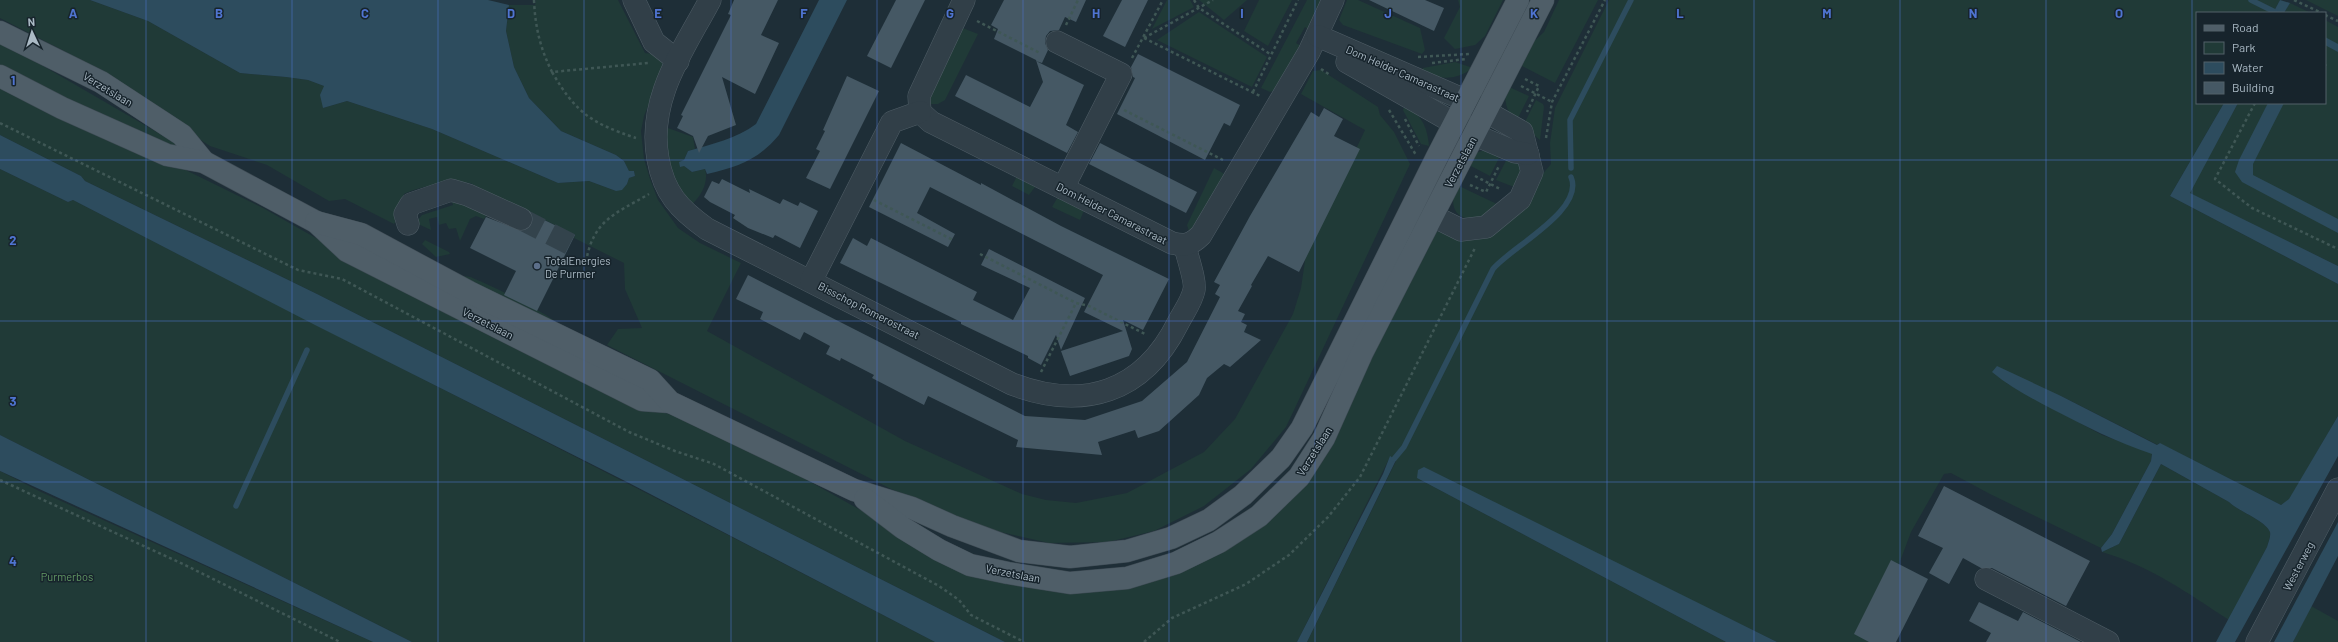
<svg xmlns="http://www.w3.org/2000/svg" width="2338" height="642" font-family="Barlow,sans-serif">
  <rect width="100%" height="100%" fill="#1e2e37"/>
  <!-- green -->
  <g fill="#203a37">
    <path d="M0 0H90L148 21 240 73 286 77 308 80 324 86 323 108 347 101 432 129 558 183 589 181 616 191 627 184 629 178 635 176 634 171H629L624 161 616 155 561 131 529 98 514 67 506 31 509 5H535L536 0H618L645 53C656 54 660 57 664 67L644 116 641 131 644 159 650 179 658 200 678 228 700 243 741 263 707 331 905 441 1022 494 1046 500 1076 503 1127 493 1204 452 1235 419 1293 314 1301 288 1306 254 1365 130 1301 94 1313 71 1321 70 1378 107 1380 115 1394 132 1410 164 1286 427 1251 469 1204 506 1154 531 1108 542 1049 543 988 529 891 489 607 345 618 329 642 328 625 289 624 263 574 238 575 235 470 183C454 180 419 186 404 194L402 212 394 224 345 199 329 201 267 165 210 146 68 53 0 18Z"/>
    <polygon points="1167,0 1190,0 1194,7 1152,29"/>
    <polygon points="1199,0 1247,0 1224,20"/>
    <polygon points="1259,0 1292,0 1268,46 1244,31"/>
    <polygon points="1307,0 1326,0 1312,33 1305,27 1296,43 1304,48 1279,89 1270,92 1261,88"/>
    <polygon points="1347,0 1358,0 1420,28 1425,50 1422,54 1343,25 1339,20"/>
    <polygon points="1458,0 1503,0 1485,36 1475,45 1455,49 1444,38 1460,7"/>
    <polygon points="1559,0 1598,0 1555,83 1518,64 1525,50 1544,32"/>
    <polygon points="1609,0 2280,0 2273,13 2197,13 2197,103 2224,103 2170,196 2338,284 2338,416 2289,500 2281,505 2159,443 2158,445 2061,396 2006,383 2102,435 2152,453 2151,461 2112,534 2101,548 1990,494 1951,473 1944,474 1911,532 1870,642 1777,642 1623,567 1417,478 1726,642 1307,642 1396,461 1390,457 1297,642 1005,642 317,294 85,181 81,176 0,135 0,79 263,208 374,271 646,408 680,417 775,462 960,566 1001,579 1168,571 1305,471 1428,228 1455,238 1535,183 1551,164 1550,143 1555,108"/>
    <polygon points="2306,0 2338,0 2338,16"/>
    <polygon points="2290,3 2311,13 2284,13"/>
    <polygon points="1199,12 1267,57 1252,87 1157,40"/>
    <polygon points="2325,20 2338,27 2338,266 2189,193 2238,103 2325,103"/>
    <polygon points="960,27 978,34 945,100 938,104 929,104 928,96"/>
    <polygon points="0,41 179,145 176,151 0,67"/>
    <path d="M1455 62 1473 68C1455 81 1441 79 1421 73L1423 68Z"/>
    <path d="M1507 86 1529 96 1516 122C1506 110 1503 100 1507 86Z"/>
    <polygon points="1536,100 1543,104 1544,107 1540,140 1523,126"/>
    <path d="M1405 105C1422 116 1427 126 1429 146L1421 144 1403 110Z"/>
    <path d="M665 127 693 137 695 149 688 151 684 160V166L692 172 705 169C709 182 701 197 691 205 669 173 667 165 665 127Z"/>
    <polygon points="1484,150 1503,150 1490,176 1467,164 1474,154"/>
    <polygon points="1510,153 1524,168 1514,187 1496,180"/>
    <polygon points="1214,168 1228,176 1190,234 1187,225"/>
    <path d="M0 169 68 202 73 200C360 348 649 493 935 642H412L0 435Z"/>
    <polygon points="1018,174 1038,183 1029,195 1012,186"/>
    <path d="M1457 185 1499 205C1494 209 1489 215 1483 217 1481 219 1477 218 1474 219 1451 219 1450 201 1457 185Z"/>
    <polygon points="450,194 490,210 484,219 476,216 470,219 460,241 456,228 449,229 446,223 439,225 437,217 429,219 431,230 418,224 417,221 422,215 453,205"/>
    <polygon points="1059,195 1085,208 1080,220 1052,207"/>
    <polygon points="425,240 449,252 450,254 436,257 422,244"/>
    <path d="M460 276C465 276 470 276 475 279 488 284 558 318 561 327Z"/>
    <path d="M2161 464 2229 502C2238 511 2266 521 2270 532 2271 537 2268 543 2267 547L2229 620C2186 592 2152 567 2102 552L2119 544Z"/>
    <polygon points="0,471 39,491 373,642 0,642"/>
    <polygon points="2311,606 2338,621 2338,642 2293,642"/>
  </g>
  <!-- water -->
  <g fill="#2d4c5e">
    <polygon points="90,0 488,0 509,5 506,31 514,67 529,98 561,131 616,155 624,161 629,171 634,171 635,176 629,178 627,184 622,190 616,191 589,181 558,183 432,129 347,101 323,108 320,95 324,86 308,80 286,77 240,73 148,21"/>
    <path d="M819 0H847L779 135C758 160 738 167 707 174L705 169 692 172 684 166 680 167 679 162 684 160 688 151C712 144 736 139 756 124Z"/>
    <polygon points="2280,0 2290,3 2284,13 2273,13"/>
    <polygon points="2325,37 2338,44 2338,52 2325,45"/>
    <polygon points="2224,103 2238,103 2190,193 2338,266 2338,284 2170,196"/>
    <polygon points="2268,103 2284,103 2253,164 2253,175 2338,219 2338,233 2242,182 2235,172 2239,160"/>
    <polygon points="0,135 81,176 85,181 317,294 1005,642 935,642 629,483 315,325 73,200 68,202 0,169"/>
    <path d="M1997 366 2061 396 2157 445 2160 443 2281 505 2289 499 2338 416V456L2235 642H2216L2267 547C2268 543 2271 537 2270 532 2266 521 2238 511 2229 502L2161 464 2119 544 2102 552 2101 548 2112 534 2151 461 2152 454C2116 442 2085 426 2052 409 2031 398 2010 387 1992 372Z"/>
    <polygon points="0,435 412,642 373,642 0,471"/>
    <polygon points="1390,456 1396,460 1307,642 1297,642 1383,474"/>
    <polygon points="1424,467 1777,642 1726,642 1417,478 1418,470"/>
    <polygon points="2338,522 2338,556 2293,642 2274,642"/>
  </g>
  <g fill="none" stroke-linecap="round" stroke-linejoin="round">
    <!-- stream -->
    <g stroke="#2d4c5e" stroke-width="5.5">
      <polyline points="2251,0 2277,13"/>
      <polyline points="1571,168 1570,120 1631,0"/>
      <path d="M1394 459 1404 447 1493 269C1511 247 1585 210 1571 177"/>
      <polyline points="236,506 307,350"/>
    </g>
  </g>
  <!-- building -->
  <g fill="#455864">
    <polygon points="734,0 778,0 761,35 779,43 755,94 722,77 736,125 708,136 699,153 693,136 677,128 683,116 681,115 731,15 728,14"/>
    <polygon points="896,0 925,0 891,68 867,56"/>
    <polygon points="1004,0 1086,0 1076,22 1065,17 1059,30 1050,31 1046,36 1045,43 1048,50 1042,63 1036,61 1084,85 1066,125 1078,132 1067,153 955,96 966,75 1030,107 1043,82 1036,60 994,39 998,29 991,25"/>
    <polygon points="1122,0 1148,0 1125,47 1103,36"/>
    <polygon points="1369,0 1425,0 1444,8 1434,31"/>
    <polygon points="1138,54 1240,105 1230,126 1224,123 1205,160 1117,114 1135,78 1133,77 1131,67"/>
    <polygon points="847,76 879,91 830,189 806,178 820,151 816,149 825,131 823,130"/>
    <polygon points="1324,108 1343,119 1334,136 1360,149 1299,272 1268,256 1251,285 1252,286 1238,311 1245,314 1241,322 1247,325 1244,332 1261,340 1230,367 1224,364 1207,378 1199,395 1159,431 1138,438 1135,430 1098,442 1102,455 1016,447 1018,440 928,396 924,405 872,378 874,375 841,358 840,361 826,354 830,346 804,332 800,340 760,319 763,312 736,299 748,275 1025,416 1085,420 1142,401 1187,362 1220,297 1215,294 1220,285 1214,282 1250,216 1311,112 1319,117"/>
    <polygon points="901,143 981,185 981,183 1061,226 1169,279 1143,330 1123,320 1132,349 1129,356 1070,376 1061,351 1123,331 1084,312 1103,275 930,187 917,213 955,234 948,247 869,207"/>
    <polygon points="1100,143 1197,192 1186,213 1089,164"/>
    <polygon points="722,179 750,193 749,189 780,204 783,199 798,206 800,202 818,211 800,248 775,235 773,238 748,228 733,218 735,215 710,202 704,197 712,181 719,184"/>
    <polygon points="532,214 575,235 537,311 504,295 516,271 470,248 486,217 522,231 528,229 532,224"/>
    <polygon points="853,238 867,246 871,238 977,292 973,300 1013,320 1030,288 981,265 989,249 1085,298 1061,350 1056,335 1041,365 1028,358 1028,356 961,324 961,322 840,263"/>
    <polygon points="1944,486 2090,561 2066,606 1992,568 1981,568 1963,558 1949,584 1929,573 1943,548 1918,536"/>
    <polygon points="1891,560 1928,579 1896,642 1869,642 1854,634"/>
    <polygon points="1979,602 2018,621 2023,612 2081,642 1986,642 1991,633 1969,621"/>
  </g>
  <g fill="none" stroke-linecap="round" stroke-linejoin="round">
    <!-- minor-tunnel -->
    <polyline stroke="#33434c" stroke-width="22" stroke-dasharray="22 11" stroke-linecap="butt" points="521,219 570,244"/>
    <defs>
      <g id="minor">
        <polyline points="634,0 654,42 678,61"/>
        <path d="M710 0C683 51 647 99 658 159 664 193 679 209 707 229L1012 384C1083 411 1143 393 1178 323 1183 313 1192 301 1194 290 1196 281 1187 256 1185 246"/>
        <path d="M964 0 919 96 920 112 931 122 1172 243C1185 246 1191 245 1201 235L1309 52 1333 0"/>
        <polyline points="1318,36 1467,101 1522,132 1532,172 1520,199 1486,227 1461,230 1433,216"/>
        <polyline points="1057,42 1121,74 1063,188"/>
        <polyline points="1347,62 1475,135 1515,152 1528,154"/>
        <polyline points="408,224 405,214 411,204 451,190 468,195 521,219"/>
        <polyline points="811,281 892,122 920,112"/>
        <polyline points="1986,579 2108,642"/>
        <polyline points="2257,642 2338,489"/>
      </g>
      <g id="major">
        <polyline points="0,32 101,82 182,135 204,162"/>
        <polyline points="0,76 62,108 167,155 204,162 316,222 347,251 642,400 670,402"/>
        <polyline points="316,222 361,234 469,292 650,380 670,402 854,490 912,508 952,526 1019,551 1070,557 1127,551 1171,538 1209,520 1243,495 1281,458 1302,428 1437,157 1518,0"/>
        <polyline points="865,499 903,528 939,550 970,565 1008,573 1070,583 1127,578 1176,563 1219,542 1259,516 1299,477 1324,438 1362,353 1543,0"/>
      </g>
    </defs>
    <!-- minor casing -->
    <use href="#minor" stroke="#4f5d66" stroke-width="23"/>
    <!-- major casing -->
    <use href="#major" stroke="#3e4b54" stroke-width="23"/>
    <!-- path -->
    <g stroke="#3f5755" stroke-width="2.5" stroke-dasharray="3 3" stroke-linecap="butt">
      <path d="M534 0C535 26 540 48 552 72L648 63"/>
      <polyline points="1194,0 1199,8 1270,54"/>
      <polyline points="2294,0 2322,13"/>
      <polyline points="2325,15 2338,21"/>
      <polyline points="977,21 1040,53"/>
      <polyline points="1066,25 1078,0"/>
      <polyline points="1144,38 1260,96"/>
      <polyline points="1144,38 1213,0"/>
      <polyline points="1418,57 1469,54"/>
      <polyline points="1132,58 1163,0"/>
      <polyline points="1432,63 1466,59"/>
      <polyline points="2325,65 2326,66"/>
      <polyline points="1321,69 1330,75"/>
      <path d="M552 72C576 113 591 123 636 138"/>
      <polyline points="1525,79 1539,86 1527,112"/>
      <polyline points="1521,86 1552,102"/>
      <polyline points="1253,92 1298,0"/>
      <polyline points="2255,103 2215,179 2252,208 2338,249"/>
      <polyline points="1124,110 1223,160"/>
      <polyline points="1389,110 1416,155"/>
      <polyline points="1405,119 1419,146"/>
      <polyline points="0,123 298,270 342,279 629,432 675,451 714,464 939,586 959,600 971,615 1024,642"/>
      <polyline points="1546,138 1552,102 1605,0"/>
      <polyline points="1475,176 1500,189"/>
      <polyline points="1470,185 1486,192 1499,166"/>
      <polyline points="874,200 953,240"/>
      <polyline points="980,254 1076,303 1089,306 1147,335"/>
      <path d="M586 262C593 220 615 214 649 194"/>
      <polyline points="1041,372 1076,303"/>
      <polyline points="0,480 183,564 340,642"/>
      <polyline points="1144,642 1172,618 1246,584 1289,555 1328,517 1360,477 1475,248"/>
    </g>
    <!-- minor -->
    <use href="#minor" stroke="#313f48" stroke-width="22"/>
    <!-- major -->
    <use href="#major" stroke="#4f5e68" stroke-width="22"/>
  </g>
  <!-- grid -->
  <path fill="none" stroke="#4f74d1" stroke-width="1" stroke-opacity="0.55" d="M146 0V642M292 0V642M438 0V642M584 0V642M731 0V642M877 0V642M1023 0V642M1169 0V642M1315 0V642M1461 0V642M1607 0V642M1754 0V642M1900 0V642M2046 0V642M2192 0V642M0 160H2338M0 321H2338M0 482H2338"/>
  <!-- markers -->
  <circle fill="#5c6f8a" stroke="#17242c" stroke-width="1.5" cx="537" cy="266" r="4"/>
  <g text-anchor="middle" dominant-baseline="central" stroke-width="3" stroke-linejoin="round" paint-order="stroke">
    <!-- street labels -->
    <g font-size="11" fill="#abbac5" stroke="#17242c">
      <text transform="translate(1403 73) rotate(24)">Dom Helder Camarastraat</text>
      <text transform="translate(108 89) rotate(31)">Verzetslaan</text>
      <text transform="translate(1460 162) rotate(-62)">Verzetslaan</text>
      <text transform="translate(1112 213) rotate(27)">Dom Helder Camarastraat</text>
      <text transform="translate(869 310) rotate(27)">Bisschop Romerostraat</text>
      <text transform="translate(488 323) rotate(27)">Verzetslaan</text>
      <text transform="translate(1314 451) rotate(-58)">Verzetslaan</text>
      <text transform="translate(2298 566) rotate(-62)">Westerweg</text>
      <text transform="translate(1013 573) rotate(11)">Verzetslaan</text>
    </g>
    <!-- poi labels -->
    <g font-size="11" fill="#abbac5" stroke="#17242c" text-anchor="start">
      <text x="545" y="260">TotalEnergies<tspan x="545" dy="13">De Purmer</tspan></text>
    </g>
    <!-- park labels -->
    <g font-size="11" fill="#619763" stroke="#17242c">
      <text x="67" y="576">Purmerbos</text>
    </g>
  </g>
  <g font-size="13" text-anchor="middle" font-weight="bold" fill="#4f74d1" stroke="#17242c" stroke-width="3" stroke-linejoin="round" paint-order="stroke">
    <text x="73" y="18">A</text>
    <text x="219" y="18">B</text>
    <text x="365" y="18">C</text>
    <text x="511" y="18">D</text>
    <text x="658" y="18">E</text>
    <text x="804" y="18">F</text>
    <text x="950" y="18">G</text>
    <text x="1096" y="18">H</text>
    <text x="1242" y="18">I</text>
    <text x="1388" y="18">J</text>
    <text x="1534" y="18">K</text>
    <text x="1680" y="18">L</text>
    <text x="1827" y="18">M</text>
    <text x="1973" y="18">N</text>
    <text x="2119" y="18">O</text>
    <text x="13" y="85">1</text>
    <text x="13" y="245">2</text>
    <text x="13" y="406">3</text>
    <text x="13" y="566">4</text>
  </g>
  <!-- legend -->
  <rect x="2196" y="12" width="130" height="92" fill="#17242c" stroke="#526069"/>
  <rect x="2204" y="25" width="20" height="6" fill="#4f5e68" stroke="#526069"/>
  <text x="2232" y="32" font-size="12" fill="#abbac5">Road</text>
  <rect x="2204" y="42" width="20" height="12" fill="#203a37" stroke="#526069"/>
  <text x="2232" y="52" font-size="12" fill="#abbac5">Park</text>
  <rect x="2204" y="62" width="20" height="12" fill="#2d4c5e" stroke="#526069"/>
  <text x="2232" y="72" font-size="12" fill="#abbac5">Water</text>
  <rect x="2204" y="82" width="20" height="12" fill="#455864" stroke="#526069"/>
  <text x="2232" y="92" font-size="12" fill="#abbac5">Building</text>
  <!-- north arrow -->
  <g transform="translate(32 32) rotate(356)" stroke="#17242c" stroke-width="3" paint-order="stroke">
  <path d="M0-3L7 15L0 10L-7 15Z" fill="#abbac5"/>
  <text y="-6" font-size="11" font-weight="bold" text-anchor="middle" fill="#abbac5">N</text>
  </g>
</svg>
